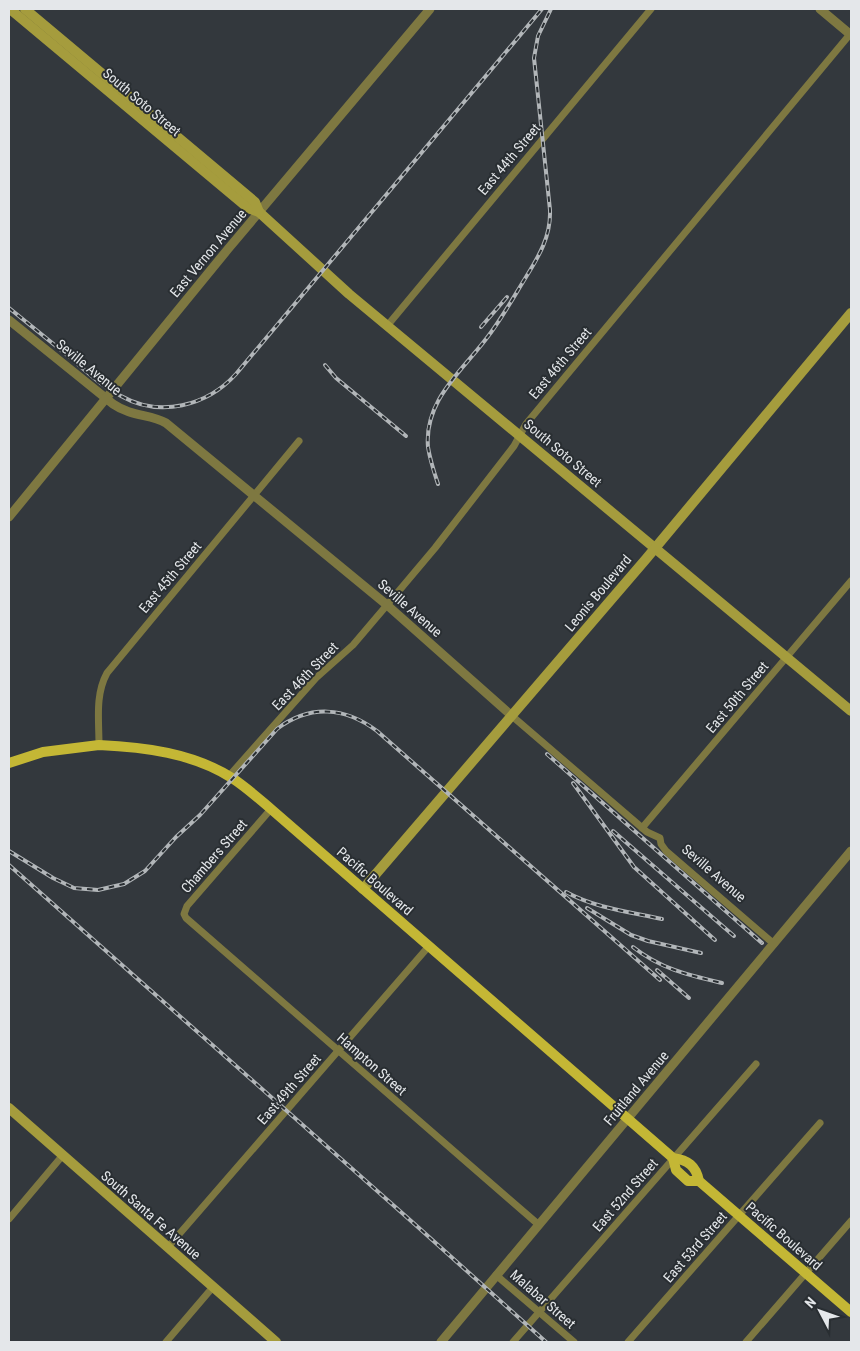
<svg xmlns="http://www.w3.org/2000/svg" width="860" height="1351" font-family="'Roboto Condensed',sans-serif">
  <rect width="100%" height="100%" fill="#33383d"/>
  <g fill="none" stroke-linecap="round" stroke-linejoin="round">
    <!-- minor -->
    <g stroke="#7e7841" stroke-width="7">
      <polyline points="387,326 651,9"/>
      <polyline points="512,716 647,832 660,838 661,844 666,851 774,944"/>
      <path d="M99 745C99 720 95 695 107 673L299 441"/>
      <polyline points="229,776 316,678 353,645 387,605 435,548 514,446 526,424 851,33"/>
      <polyline points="271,809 187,906 184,914 186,918 539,1225"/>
      <polyline points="642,828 851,581"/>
      <polyline points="9,1219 63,1155"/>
      <polyline points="168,1247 429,946"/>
      <polyline points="496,1275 574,1342"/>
      <polyline points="166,1342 213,1287"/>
      <polyline points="513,1342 756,1064"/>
      <polyline points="628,1342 820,1123"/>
      <polyline points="746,1342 851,1221"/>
    </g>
    <!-- tertiary -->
    <g stroke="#7e7841" stroke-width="9">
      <polyline points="820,9 851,35"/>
      <path d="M9 320 113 404C132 417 150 414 166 423L387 605 512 716"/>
      <polyline points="9,517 228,249 430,9"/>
      <polyline points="441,1342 851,851"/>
    </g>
    <!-- secondary -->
    <g stroke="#a59c3d" stroke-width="10">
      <polyline points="10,9 248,208 259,212 349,294 851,711"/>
      <polyline points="25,9 255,202 259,212"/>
      <polyline points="363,889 646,559 851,313"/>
      <polyline points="9,1108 276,1342"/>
    </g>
    <!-- primary -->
    <g stroke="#c4b735" stroke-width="10">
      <path d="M9 763 43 752 99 745C144 747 193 753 232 778 246 787 258 798 271 809L673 1158C688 1160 696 1166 699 1181L851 1312"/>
      <polyline points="673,1158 676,1170 688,1181 699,1181"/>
    </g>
    <defs>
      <g id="rail">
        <path d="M9 308C30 325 51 342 72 359 87 372 103 387 121 396 160 418 207 406 236 374L542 9"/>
        <polyline points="481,327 507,297"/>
        <polyline points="325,365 336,378 406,436"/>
        <path d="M438 484C434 472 430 460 428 447 424 401 461 372 486 339 501 320 513 298 526 277 539 256 551 236 550 210L534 58 538 36 551 9"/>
        <polyline points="547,754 762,943"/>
        <polyline points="573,783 634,867 715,940"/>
        <polyline points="613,831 734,936"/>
        <path d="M9 851 53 878 74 888 98 890 124 884 145 871 176 837 200 815 277 729C310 704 345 707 377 731L660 980"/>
        <polyline points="9,865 419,1228 546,1342"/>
        <path d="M566 892C595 908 630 912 662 919"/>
        <polyline points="587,908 631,935 648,941 701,953"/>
        <path d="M633 947C661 969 688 975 722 983"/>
        <polyline points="657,970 689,998"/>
      </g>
    </defs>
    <!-- rail casing -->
    <use href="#rail" stroke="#b2b6b9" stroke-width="4"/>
    <!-- rail -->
    <use href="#rail" stroke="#292e32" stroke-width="2" stroke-dasharray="5.5" stroke-linecap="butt"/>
  </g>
  <g text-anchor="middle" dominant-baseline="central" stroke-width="4" stroke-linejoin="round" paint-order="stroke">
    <!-- street labels -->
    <g font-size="14" fill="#e4e7ea" stroke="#292e32">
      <text transform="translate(142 102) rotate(40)">South Soto Street</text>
      <text transform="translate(509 159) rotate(-50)">East 44th Street</text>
      <text transform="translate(208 253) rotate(-50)">East Vernon Avenue</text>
      <text transform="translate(560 363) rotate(-50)">East 46th Street</text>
      <text transform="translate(89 367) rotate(39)">Seville Avenue</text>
      <text transform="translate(563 453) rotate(40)">South Soto Street</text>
      <text transform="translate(170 577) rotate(-50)">East 45th Street</text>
      <text transform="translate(598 593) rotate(-50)">Leonis Boulevard</text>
      <text transform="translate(410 608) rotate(41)">Seville Avenue</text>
      <text transform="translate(305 676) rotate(-46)">East 46th Street</text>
      <text transform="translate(737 697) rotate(-50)">East 50th Street</text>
      <text transform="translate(214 856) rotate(-49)">Chambers Street</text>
      <text transform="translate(714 873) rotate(41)">Seville Avenue</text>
      <text transform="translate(375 881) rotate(41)">Pacific Boulevard</text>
      <text transform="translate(372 1064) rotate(41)">Hampton Street</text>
      <text transform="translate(636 1088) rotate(-50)">Fruitland Avenue</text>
      <text transform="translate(289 1089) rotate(-49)">East 49th Street</text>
      <text transform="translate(625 1195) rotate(-49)">East 52nd Street</text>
      <text transform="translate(151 1215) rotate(41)">South Santa Fe Avenue</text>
      <text transform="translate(784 1236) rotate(41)">Pacific Boulevard</text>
      <text transform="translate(695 1247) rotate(-49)">East 53rd Street</text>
      <text transform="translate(543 1299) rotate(41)">Malabar Street</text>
    </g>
  </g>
  <!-- border -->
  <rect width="860" height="1351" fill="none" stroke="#e4e7ea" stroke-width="20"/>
  <!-- north arrow -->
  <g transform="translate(820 1311) rotate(311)" stroke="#292e32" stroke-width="4" paint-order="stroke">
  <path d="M0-4L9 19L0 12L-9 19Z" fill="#e4e7ea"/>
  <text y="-8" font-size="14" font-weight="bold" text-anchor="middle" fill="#e4e7ea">N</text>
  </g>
</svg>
